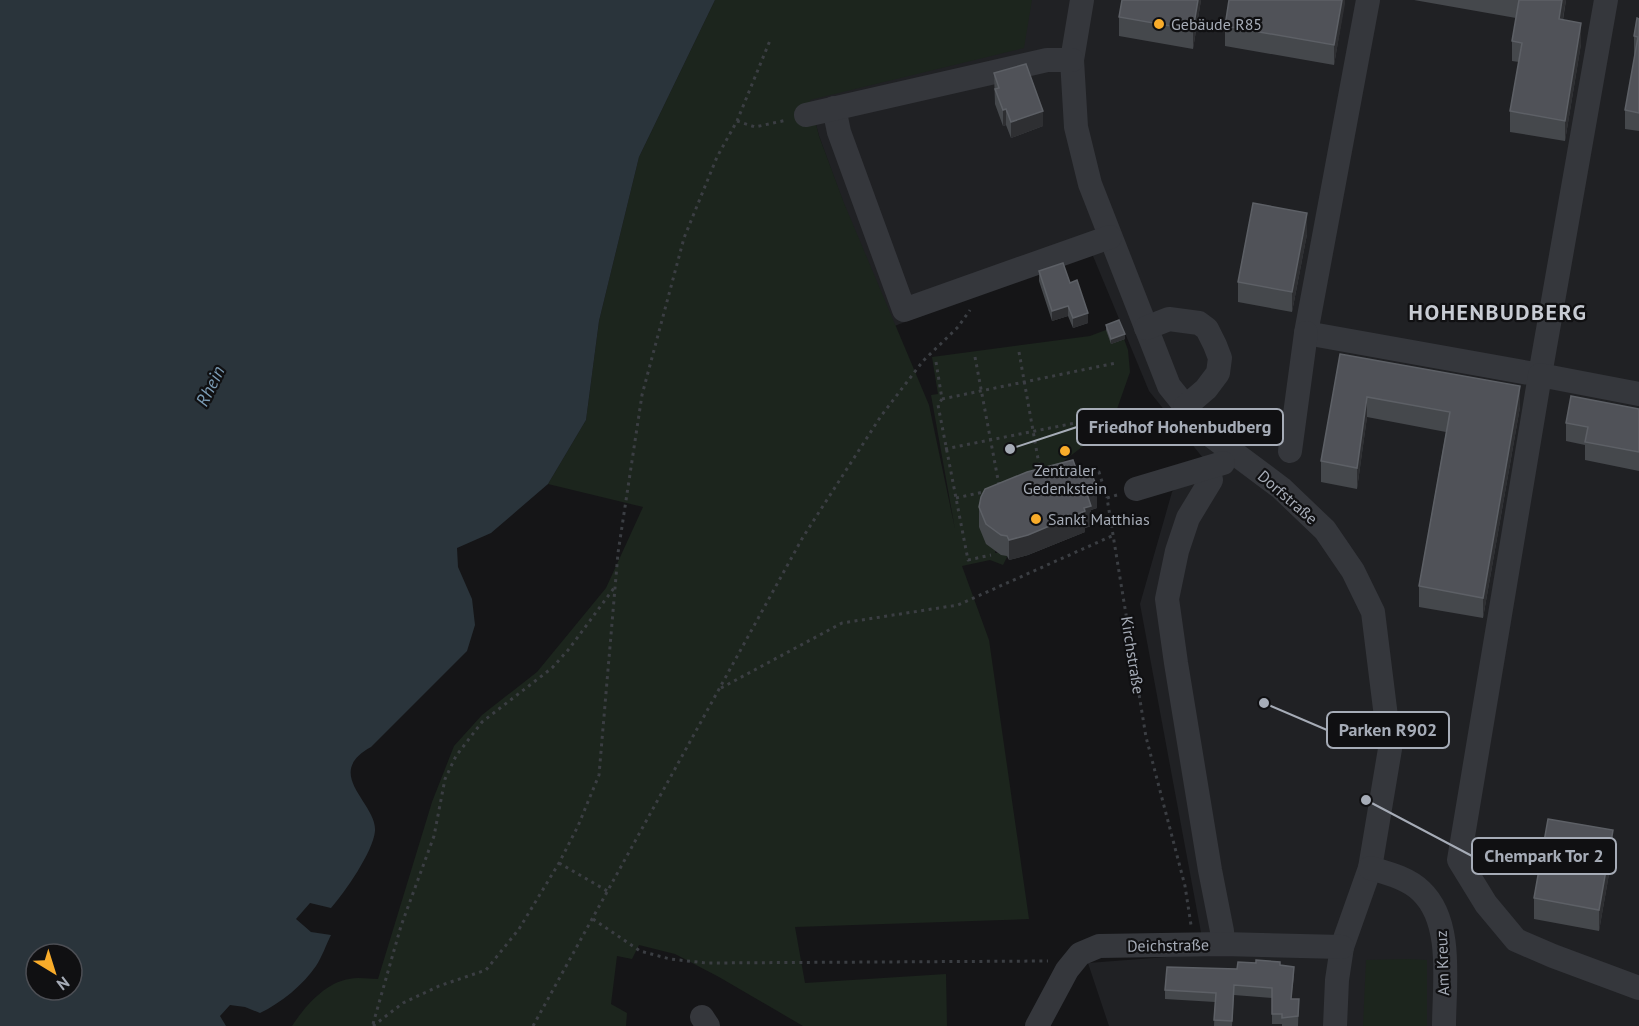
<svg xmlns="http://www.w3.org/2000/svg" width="1639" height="1026" font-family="'PT Sans',sans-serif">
  <rect width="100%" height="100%" fill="#151517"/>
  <!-- built -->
  <polygon fill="#202124" points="783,0 1639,0 1639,1026 1109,1026 1088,963 1205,954 1140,604 1172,492 1203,458 1149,391 1093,256 1081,257 889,328 819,136"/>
  <!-- green -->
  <g fill="#1c251d">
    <path d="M715 0H1032L1024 48 810 100 819 136 844 203 929 405 955 529 931 395 938 394 932 357 1090 336 1119 325 1128 350 1130 372 1117 409 1100 433 1060 464 986 543 996 548 995 553H997L998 550 1008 555 1003 565 990 560 962 566 989 640 1029 919 795 927 805 983 946 974 947 1026H803L719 977 675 954 639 945 632 959 617 956 611 1004 627 1013 626 1026H292C305 1006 325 983 349 979 358 977 369 979 378 979L432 802 454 746 482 715 537 672 606 588 643 507 548 484 586 420 599 321 639 157Z"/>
    <polygon points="1409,959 1427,960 1427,1026 1363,1026 1366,960"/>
  </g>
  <!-- water -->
  <path fill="#2a343b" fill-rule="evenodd" d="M0 0H715L639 157 599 321 586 420 548 484 491 533 457 548 458 567 472 599 475 625 467 651 371 747C322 774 377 803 375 831 373 852 345 892 331 908L310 903 296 919 311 932 331 935C326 945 322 957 316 966 303 985 281 1003 260 1013L245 1007 230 1005 220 1016 226 1026H0ZM36 954H72V990H36Z"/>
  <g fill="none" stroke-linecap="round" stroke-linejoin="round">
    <!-- path -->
    <g stroke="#3b3e43" stroke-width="3" stroke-dasharray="3 4.5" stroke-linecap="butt">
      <polyline points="737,121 755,127 787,120"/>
      <polyline points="1019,352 1040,470"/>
      <polyline points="975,357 999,485"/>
      <polyline points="936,362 942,399 938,405 968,560 991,555"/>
      <polyline points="942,399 1116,363"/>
      <polyline points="945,449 1105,417"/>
      <polyline points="1076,472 1099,472 1107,498"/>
      <polyline points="1117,495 1107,498 1146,737 1185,886 1191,925"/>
      <polyline points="956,498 988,491"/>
      <polyline points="721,688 842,623 958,605 1114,535"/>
      <polyline points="559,863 609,892"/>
      <polyline points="593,919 640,951 670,959 706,963 1048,961"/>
      <polyline points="373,1024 401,926 434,836 445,779 456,756 482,722 552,668 569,649 614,588"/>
      <polyline points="373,1026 403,1003 439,986 486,970 519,929 559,863 578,826 599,775 618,553 642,395 684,238 717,157 737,121 771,38"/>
      <polyline points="533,1026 803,537 881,416 923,361 958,327 970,310"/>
    </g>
    <!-- minor -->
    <g stroke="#35373c" stroke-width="24">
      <polyline points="1082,0 1072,60 1076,127 1090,184 1169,386 1206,432 1281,488 1325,530 1353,571 1373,612 1390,749 1370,868 1342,947 1337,980 1335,1026"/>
      <polyline points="1368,0 1306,333 1540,375 1606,0"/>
      <polyline points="834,108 839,132 904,310 1110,237"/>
      <polyline points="806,115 1047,60 1072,60"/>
      <polyline points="1146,328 1169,319 1199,323 1207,329 1215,345 1220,358 1218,373 1206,389 1185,407"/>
      <polyline points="1639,394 1540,375 1459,860 1486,904 1516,940 1553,956 1639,988"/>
      <polyline points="1290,451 1306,333"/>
      <polyline points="1208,468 1211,480 1188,518 1177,551 1167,599 1176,663 1210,870 1222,931 1223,944"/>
      <polyline points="1136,489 1223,463"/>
      <path d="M1370 868C1387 873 1408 878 1421 891 1454 922 1444 985 1444 1026"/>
      <polyline points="702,1017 708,1026"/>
      <polyline points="1037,1026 1067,970 1080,954 1099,946 1223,944 1342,947"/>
    </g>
  </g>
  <!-- wall -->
  <g fill="#45484c">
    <polygon points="1122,0 1201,0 1193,49 1119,36 1119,17"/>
    <polygon points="1345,0 1334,65 1225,46 1225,26"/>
    <polygon points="1414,0 1566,0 1563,20 1581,44 1565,141 1510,132 1510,111 1519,62 1512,61 1512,41 1516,18"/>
    <polygon points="1639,19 1639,131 1625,129 1625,110 1635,55 1634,55 1634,36"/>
    <polygon points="994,73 1043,126 1011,138 1006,125 1003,126 995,104"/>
    <polygon points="1307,234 1292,312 1238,302 1238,282"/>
    <polygon points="1039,271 1070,283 1088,323 1073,328 1068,316 1052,321 1039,281"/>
    <polygon points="1106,325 1125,339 1111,344 1106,330"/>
    <polygon points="1340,354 1520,407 1483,618 1419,607 1419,586 1446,432 1367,417 1357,489 1321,482 1321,461"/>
    <polygon points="1639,409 1639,471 1585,460 1585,445 1566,441 1566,423"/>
    <polygon points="1078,474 1097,508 1091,510 1091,526 1085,528 1085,532 1028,555 1009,560 1007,556 1001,555 986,544 979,527 979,507"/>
    <polygon points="1613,851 1599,931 1534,919 1534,898"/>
    <polygon points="1280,965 1294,976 1291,999 1299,999 1298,1026 1282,1026 1282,1024 1272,1024 1272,998 1234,995 1232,1026 1214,1026 1215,1002 1165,999 1165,990 1237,969"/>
  </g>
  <!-- shaded-wall -->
  <g fill="#2e2f32">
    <polygon points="1198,0 1201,0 1193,49 1193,30"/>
    <polygon points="1342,0 1345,0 1345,4 1334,65 1334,45"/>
    <polygon points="1562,0 1566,0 1559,40 1559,19"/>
    <polygon points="1581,23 1581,44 1565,141 1565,121"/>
    <polygon points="1006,109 1006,125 1003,126 1003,110"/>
    <polygon points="1043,111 1043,126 1011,138 1011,122"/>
    <polygon points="1307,213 1307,234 1292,312 1292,292"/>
    <polygon points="1068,306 1068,316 1052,321 1052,311"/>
    <polygon points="1088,313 1088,323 1073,328 1073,318"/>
    <polygon points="1125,334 1125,339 1111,344 1111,339"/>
    <polygon points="1520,386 1520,407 1483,618 1483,598"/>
    <polygon points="1367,397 1367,417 1357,489 1357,468"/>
    <polygon points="1097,487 1097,508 1091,510 1091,526 1085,528 1085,532 1028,555 1009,560 1009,540 1086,491"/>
    <polygon points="1613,830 1613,851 1599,931 1599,910"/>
  </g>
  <!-- building -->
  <g fill="#505258" stroke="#5d6066" stroke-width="1.5">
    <polygon points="1122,0 1198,0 1193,30 1119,17"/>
    <polygon points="1229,0 1342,0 1334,45 1225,26"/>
    <polygon points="1519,0 1562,0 1559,19 1581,23 1565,121 1510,111 1522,43 1512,41"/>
    <polygon points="1637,18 1639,19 1639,113 1625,110 1638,37 1634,36"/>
    <polygon points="1026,64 1043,111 1011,122 1006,109 1003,110 995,89 999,88 994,73"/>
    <polygon points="1253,203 1307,213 1292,292 1238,282"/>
    <polygon points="1063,263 1070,283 1077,280 1088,313 1073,318 1068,306 1052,311 1039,271"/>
    <polygon points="1119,320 1125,334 1111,339 1106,325"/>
    <polygon points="1340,354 1520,386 1483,598 1419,586 1450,412 1367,397 1357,468 1321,461"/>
    <polygon points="1571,396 1639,409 1639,452 1585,442 1588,427 1566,423"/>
    <polygon points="1073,460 1078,474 1090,470 1097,487 1086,491 1091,506 1084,508 1085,511 1028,535 1009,540 1007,536 1001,535 986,524 979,507 981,497 985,489 1027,472"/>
    <polygon points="1548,819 1613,830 1599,910 1534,898"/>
    <polygon points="1256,960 1280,962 1280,965 1294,967 1291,999 1299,999 1298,1016 1282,1018 1282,1014 1272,1014 1272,988 1234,985 1232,1021 1214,1020 1216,993 1165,990 1167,967 1237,969 1238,962 1256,963"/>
  </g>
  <!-- markers -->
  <g fill="#f9ac2a" stroke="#101012" stroke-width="2">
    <circle cx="1159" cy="24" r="6"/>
    <circle cx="1065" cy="451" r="6"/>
    <circle cx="1036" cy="519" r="6"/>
  </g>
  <g text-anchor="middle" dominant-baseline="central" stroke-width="4.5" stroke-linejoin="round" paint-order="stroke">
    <!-- poi labels -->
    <g font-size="16" fill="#a6acb7" stroke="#101012" text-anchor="start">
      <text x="1171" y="24">Gebäude R85</text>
      <text x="1065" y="470" text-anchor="middle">Zentraler<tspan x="1065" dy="18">Gedenkstein</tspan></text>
      <text x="1048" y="519">Sankt Matthias</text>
    </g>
    <!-- street labels -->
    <g font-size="16" fill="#a6acb7" stroke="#101012">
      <text transform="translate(1288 497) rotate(41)">Dorfstraße</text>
      <text transform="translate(1133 655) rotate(81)">Kirchstraße</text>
      <text transform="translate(1168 945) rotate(-1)">Deichstraße</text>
      <text transform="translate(1442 963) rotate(-92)">Am Kreuz</text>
    </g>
    <!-- water labels -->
    <g font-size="18" font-style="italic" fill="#7b9bb4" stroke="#101012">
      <text transform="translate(210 386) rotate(-64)">Rhein</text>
    </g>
    <!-- district labels -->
    <g font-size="22" font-weight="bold" letter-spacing="1.5" fill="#c7cbd3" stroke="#101012">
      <text x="1498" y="312">HOHENBUDBERG</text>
    </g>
  </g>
  <!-- callouts -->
  <path fill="none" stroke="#a6acb7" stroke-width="2" d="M1010 449L1077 427M1264 703L1327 730M1366 800L1472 856"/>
  <g fill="#a6acb7" stroke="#101012" stroke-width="2">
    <circle cx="1010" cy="449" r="6"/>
    <circle cx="1264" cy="703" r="6"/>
    <circle cx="1366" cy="800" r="6"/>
  </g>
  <g fill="#101012" stroke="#a6acb7" stroke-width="2">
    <rect x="1077" y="409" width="206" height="36" rx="6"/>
    <rect x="1327" y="712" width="122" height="36" rx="6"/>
    <rect x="1472" y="838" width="144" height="36" rx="6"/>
  </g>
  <g font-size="18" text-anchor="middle" font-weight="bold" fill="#a6acb7">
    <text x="1180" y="433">Friedhof Hohenbudberg</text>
    <text x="1388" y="736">Parken R902</text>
    <text x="1544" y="862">Chempark Tor 2</text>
  </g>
  <!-- north arrow -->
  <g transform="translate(54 972) rotate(142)"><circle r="28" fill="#101012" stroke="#4c4e54" stroke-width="1.5"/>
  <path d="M0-4.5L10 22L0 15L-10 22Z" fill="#f9ac2a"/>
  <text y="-9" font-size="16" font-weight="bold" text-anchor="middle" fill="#a6acb7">N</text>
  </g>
</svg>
